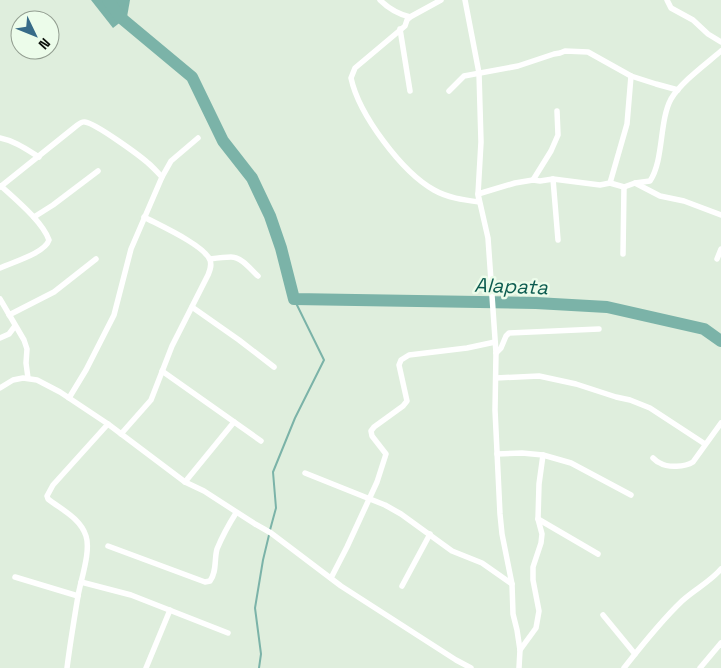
<svg xmlns="http://www.w3.org/2000/svg" width="721" height="668" font-family="'Space Grotesk',sans-serif">
  <rect width="100%" height="100%" fill="#dfeedd"/>
  <!-- water -->
  <polygon fill="#7bb3a8" points="91,0 130,0 127,17 113,28"/>
  <g fill="none" stroke-linecap="round" stroke-linejoin="round">
    <!-- stream -->
    <g stroke="#7bb3a8" stroke-width="2">
      <polyline points="270,530 276,508 273,472 295,418 324,360 294,299"/>
      <polyline points="259,668 261,654 255,608 263,560 269,535"/>
    </g>
    <!-- river -->
    <polyline stroke="#7bb3a8" stroke-width="12" points="108,0 120,17 192,77 223,141 252,178 270,216 281,248 294,299 536,303 607,307 704,329 721,341"/>
    <!-- street -->
    <g stroke="#fff" stroke-width="5.5">
      <path d="M380 0C389 9 398 14 410 17"/>
      <path d="M441 0 410 17 407 20 405 26 355 68 351 78C359 115 402 172 434 190 448 198 464 200 479 202L478 194 515 183 533 180 540 181 553 179 600 185 610 183 624 187 635 183 650 181C664 160 659 121 671 99 681 82 706 64 721 51"/>
      <polyline points="465,0 479,73 481,142 478,194 488,238 496,353 495,410 500,514 502,534 512,584 513,614 517,630 520,650 519,668"/>
      <polyline points="667,0 671,8 693,20 708,34 721,42"/>
      <polyline points="400,29 410,91"/>
      <polyline points="449,91 464,76 518,66 554,54 560,53 565,51 588,52 631,76 656,84 678,90"/>
      <path d="M0 138C15 141 26 149 39 157"/>
      <polyline points="162,177 171,161 198,138"/>
      <polyline points="553,179 558,240"/>
      <polyline points="533,180 551,151 558,135 557,111"/>
      <polyline points="610,183 627,124 631,76"/>
      <polyline points="635,183 660,196 684,201 721,215"/>
      <path d="M0 187 75 127C78 125 81 121 85 122 95 123 139 155 148 163 153 167 157 172 162 177L131 249 114 315 86 370 69 398"/>
      <polyline points="34,217 53,205 98,171"/>
      <polyline points="623,254 624,187"/>
      <path d="M210 259C217 258 224 257 231 257 242 257 251 270 258 276"/>
      <polyline points="717,259 721,249"/>
      <path d="M0 268C13 262 45 253 49 240 42 221 16 200 1 186"/>
      <polyline points="0,299 24,340 27,349 26,363 28,378"/>
      <polyline points="192,307 239,340 274,367"/>
      <polyline points="9,315 54,292 96,259"/>
      <polyline points="0,338 9,334 15,326"/>
      <polyline points="496,353 501,348 506,336 509,333 599,329"/>
      <polyline points="162,371 261,441"/>
      <polyline points="496,378 539,376 576,384 616,397 630,400 650,408 705,444"/>
      <polyline points="0,388 13,380 23,378 37,380 60,392 108,424 185,482 204,491 255,524 271,533 341,586 456,660 471,668"/>
      <path d="M121 434 151 400 172 346 208 275C210 270 212 266 210 260 204 245 159 225 144 217"/>
      <polyline points="497,454 522,453 543,455 571,463 631,495"/>
      <path d="M653 458C655 460 657 462 660 463 668 468 685 467 693 462L721 423"/>
      <polyline points="305,473 385,505 401,514 452,551 482,563 512,584"/>
      <polyline points="185,482 234,422"/>
      <polyline points="538,519 598,554"/>
      <path d="M108 546 205 582 210 581C217 572 214 560 217 549 222 537 229 524 236 513"/>
      <polyline points="15,577 78,596"/>
      <polyline points="331,578 347,547 377,482 386,454 372,436 371,431 374,427 403,406 407,401 399,365 401,360 409,355 467,348 495,342"/>
      <polyline points="81,582 131,595 228,633"/>
      <polyline points="402,586 430,534"/>
      <polyline points="603,615 635,654"/>
      <polyline points="520,650 536,628 539,611 533,580 533,567 541,543 542,534 538,519 539,484 543,455"/>
      <path d="M67 668C70 644 74 620 78 596 81 579 91 551 86 536 80 518 62 510 48 499L47 496 53 485 108 424"/>
      <polyline points="146,668 170,610"/>
      <path d="M624 668C642 645 661 621 682 601 695 589 710 582 721 569"/>
      <polyline points="700,668 721,643"/>
    </g>
  </g>
  <g text-anchor="middle" dominant-baseline="central" stroke-width="5" stroke-linejoin="round" paint-order="stroke">
    <!-- water labels -->
    <g font-size="20" font-style="italic" fill="#0d5c50" stroke="#ecfcea">
      <text transform="translate(511 286) rotate(2)">Alapata</text>
    </g>
  </g>
  <!-- north arrow -->
  <g transform="translate(35 35) rotate(133)"><circle r="24" fill="#ecfcea" stroke="#929d90"/>
  <path d="M0-4L9 19L0 12L-9 19Z" fill="#376b88"/>
  <text y="-8" font-size="14" font-weight="bold" text-anchor="middle" fill="#0a0f09">N</text>
  </g>
</svg>
